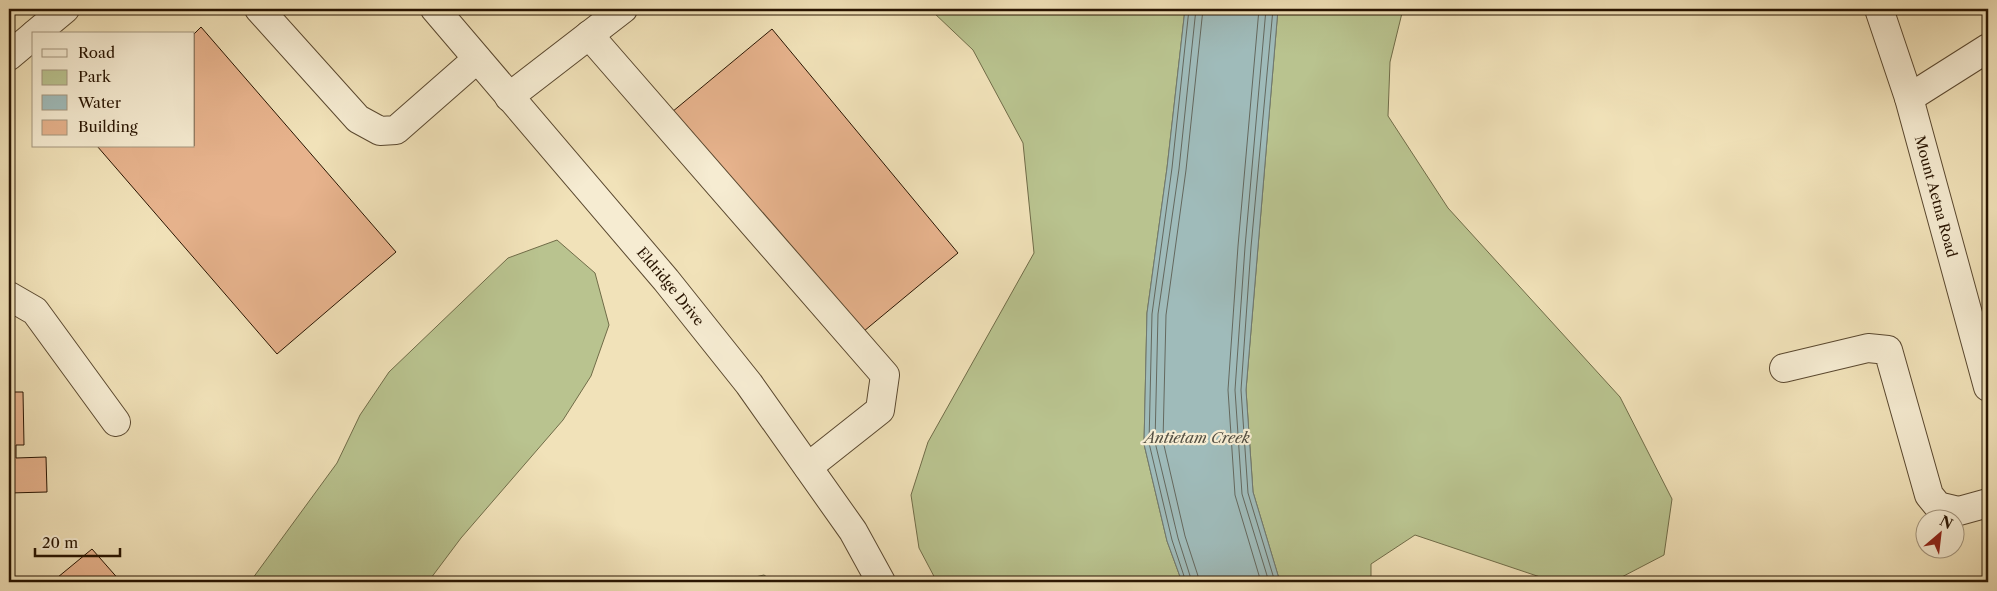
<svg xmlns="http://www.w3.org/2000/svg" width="1997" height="591" font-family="'Libre Caslon Text',serif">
  <rect width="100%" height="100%" fill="#f1e2b9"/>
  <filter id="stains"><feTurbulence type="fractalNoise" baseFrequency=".004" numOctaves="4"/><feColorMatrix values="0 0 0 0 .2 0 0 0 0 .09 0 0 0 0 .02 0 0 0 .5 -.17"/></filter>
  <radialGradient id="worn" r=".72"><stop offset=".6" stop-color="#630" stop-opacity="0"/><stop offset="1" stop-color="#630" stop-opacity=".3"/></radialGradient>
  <!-- green -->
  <g fill="#b9c38f" stroke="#706c48">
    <polygon points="927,9 1185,9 1167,168 1147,313 1144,444 1167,541 1182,582 937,582 919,548 911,495 928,442 1034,253 1023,143 973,50 933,12"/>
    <polygon points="1278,9 1403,9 1390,62 1388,116 1448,208 1620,397 1672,499 1664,555 1616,580 1555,582 1415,535 1371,564 1371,582 1280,582 1253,492 1246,390"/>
    <polygon points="557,240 595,273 609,325 591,376 563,420 461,538 428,582 250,582 337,463 360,415 389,372 508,258"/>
    <polygon points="764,575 774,582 733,582"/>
  </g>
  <!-- water -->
  <polygon fill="#9fbbba" stroke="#6f7870" points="1185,9 1278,9 1246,390 1253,492 1280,582 1182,582 1167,541 1144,444 1147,313 1167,168"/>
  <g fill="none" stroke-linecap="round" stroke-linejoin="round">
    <!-- shore -->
    <g stroke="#64685e" stroke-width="1">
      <polyline points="1259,9 1238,246 1228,390 1235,495 1261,582"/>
      <polyline points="1266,9 1245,247 1235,390 1242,494 1269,582"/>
      <polyline points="1273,9 1251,247 1241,390 1248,493 1275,582"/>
      <polyline points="1186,582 1172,540 1149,443 1152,314 1172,168 1189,9"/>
      <polyline points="1192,582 1178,538 1155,442 1158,314 1179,169 1196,9"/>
      <polyline points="1200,582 1185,536 1163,441 1166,315 1186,170 1203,9"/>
    </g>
  </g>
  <!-- building -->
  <g fill="#e7b38d" stroke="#281401">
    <polygon points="201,27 396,252 277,354 97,146 194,146 194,34"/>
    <polygon points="772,29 958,253 858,336 672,112"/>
    <polygon points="9,392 23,392 24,445 16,445 16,458 46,457 47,492 9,493"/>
    <polygon points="92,549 121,582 52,582"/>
  </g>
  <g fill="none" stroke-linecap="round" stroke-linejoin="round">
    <defs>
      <g id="minor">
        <polyline points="259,9 358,119 380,131 396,130 477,59"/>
        <path id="s1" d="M435 9 666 280 749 384 853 531 881 582"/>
        <path id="s2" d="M1879 9 1909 98 1988 387"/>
        <polyline points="35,34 65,9"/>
        <polyline points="589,35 885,375 880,410 808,467"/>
        <polyline points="9,56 34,35"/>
        <polyline points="509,97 623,9"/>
        <polyline points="1909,98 1988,48"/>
        <polyline points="9,296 35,311 116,422"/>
        <polyline points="1784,368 1868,348 1888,350 1929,495 1938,506 1959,511 1988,503"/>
      </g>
    </defs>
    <!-- minor casing -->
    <use href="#minor" stroke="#5a482f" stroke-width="30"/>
    <!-- minor -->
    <use href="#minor" stroke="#f6ecd2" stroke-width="28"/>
  </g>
  <g text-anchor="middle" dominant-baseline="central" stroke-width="4.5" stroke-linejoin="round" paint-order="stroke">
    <!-- street labels -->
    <g font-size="14" fill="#281401" stroke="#f6ecd2">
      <text stroke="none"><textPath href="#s2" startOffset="196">Mount Aetna Road</textPath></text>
      <text stroke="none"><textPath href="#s1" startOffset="364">Eldridge Drive</textPath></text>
    </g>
    <!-- water labels -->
    <g font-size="15" font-style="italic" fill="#524e42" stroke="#f6ecd2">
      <text x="1197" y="437">Antietam Creek</text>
    </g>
  </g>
  <!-- margin -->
  <rect width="1997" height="591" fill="none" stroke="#f1e2b9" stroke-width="30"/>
  <rect x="10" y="10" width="1977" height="571" fill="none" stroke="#281401" stroke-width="2.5"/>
  <rect x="15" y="15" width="1967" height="561" fill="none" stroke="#281401"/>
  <!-- legend -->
  <rect x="32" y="32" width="162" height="115" fill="#f6ecd2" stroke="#a4967e"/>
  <rect x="42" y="49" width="25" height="8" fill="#f6ecd2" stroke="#a4967e"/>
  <text x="78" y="58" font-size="15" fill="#281401">Road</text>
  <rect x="42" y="70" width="25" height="15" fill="#b9c38f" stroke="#a4967e"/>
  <text x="78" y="82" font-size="15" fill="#281401">Park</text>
  <rect x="42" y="95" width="25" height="15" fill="#9fbbba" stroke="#a4967e"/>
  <text x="78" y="108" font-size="15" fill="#281401">Water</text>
  <rect x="42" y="120" width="25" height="15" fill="#e7b38d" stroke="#a4967e"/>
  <text x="78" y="132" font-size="15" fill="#281401">Building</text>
  <!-- north arrow -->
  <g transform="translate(1940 534) rotate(28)"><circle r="24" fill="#f6ecd2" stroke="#a4967e"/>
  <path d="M0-4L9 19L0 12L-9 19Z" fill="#8f2418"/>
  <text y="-8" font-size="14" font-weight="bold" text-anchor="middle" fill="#281401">N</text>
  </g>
  <!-- scale -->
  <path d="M35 548v8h85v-8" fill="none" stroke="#281401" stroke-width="2.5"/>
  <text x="42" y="548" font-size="15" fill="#281401" stroke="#f6ecd2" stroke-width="4" paint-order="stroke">20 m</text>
  <rect width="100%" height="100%" filter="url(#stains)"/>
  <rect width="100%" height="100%" fill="url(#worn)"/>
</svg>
